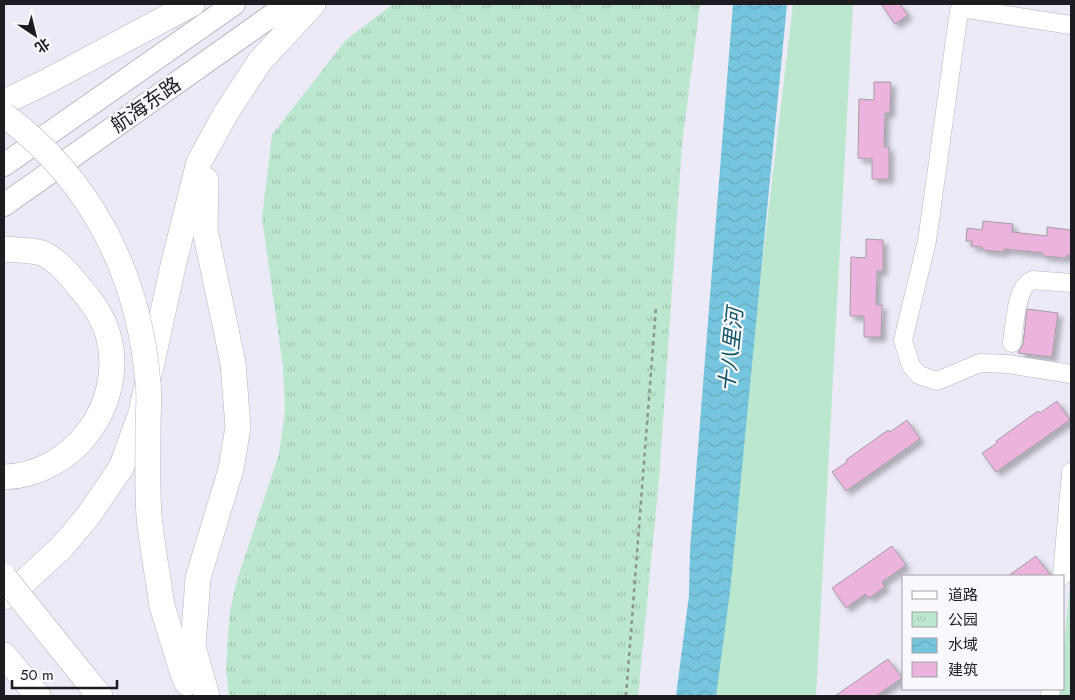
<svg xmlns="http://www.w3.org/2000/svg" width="1075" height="700" font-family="Jost,'Noto Sans SC',sans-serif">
  <defs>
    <pattern id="park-tufts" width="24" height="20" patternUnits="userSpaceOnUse" patternTransform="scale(1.25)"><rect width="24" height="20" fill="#bce7cf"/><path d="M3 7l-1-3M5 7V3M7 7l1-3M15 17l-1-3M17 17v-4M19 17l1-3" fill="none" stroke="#a1c6b1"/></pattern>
    <pattern id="water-waves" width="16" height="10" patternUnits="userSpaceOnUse" patternTransform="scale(1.25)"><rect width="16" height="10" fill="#76c5de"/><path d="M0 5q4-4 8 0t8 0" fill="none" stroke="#66a9be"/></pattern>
    <filter id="shadow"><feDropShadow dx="4.5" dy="4.5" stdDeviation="2.5" flood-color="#0004"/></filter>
  </defs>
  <rect width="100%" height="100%" fill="#ebeaf6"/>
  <!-- green -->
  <g fill="#bce7cf">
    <polygon points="793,4 853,4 816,696 711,696"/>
    <polygon points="1071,572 1071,696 1059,696 1060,689 1064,689 1064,648"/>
  </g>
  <!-- park -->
  <polygon fill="url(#park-tufts)" points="393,4 700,4 682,144 659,479 638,696 229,696 226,668 230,611 237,580 279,454 285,411 283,367 262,218 272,135 346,40"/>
  <!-- water -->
  <polygon fill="url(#water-waves)" points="733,4 787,4 730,592 716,696 676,696 689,595 690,550"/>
  <!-- building -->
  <g fill="#ebb3de" stroke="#a69ca3" filter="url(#shadow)">
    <polygon points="881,4 900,4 908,15 895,24"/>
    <polygon points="874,82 891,82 890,113 885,113 884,147 889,147 889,179 872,179 872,159 858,158 859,99 874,100"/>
    <polygon points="983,221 1013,224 1012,232 1047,236 1047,227 1071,230 1071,255 1067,255 1066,258 1043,256 1043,253 1004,249 1004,252 982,250 982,247 971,246 972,241 966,241 967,228 982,230"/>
    <polygon points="866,239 883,240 883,271 877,271 876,305 882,305 881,337 864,337 864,316 850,316 851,257 866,258"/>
    <polygon points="1027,309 1058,313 1052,357 1018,353 1023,344"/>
    <polygon points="1057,401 1070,420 996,472 982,453 997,443 996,441 1038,411 1040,413"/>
    <polygon points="907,420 920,439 846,491 832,472 847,462 846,460 888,430 890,432"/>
    <polygon points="892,546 906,565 882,582 885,587 869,598 865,594 846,608 832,588"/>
    <polygon points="1036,556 1051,576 1008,576"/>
    <polygon points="888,659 902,678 876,696 835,696"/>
  </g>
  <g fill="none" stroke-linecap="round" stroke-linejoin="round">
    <defs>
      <g id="minor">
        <polyline points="1071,25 967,9 959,11 927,241 903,340 911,366 919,375 937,381 980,363 1008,364 1071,374"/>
        <path d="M1012 343C1015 326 1015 286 1033 280L1071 283"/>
        <polyline points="1062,576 1071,472"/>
        <polyline points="1050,696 1051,689"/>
      </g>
      <g id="major">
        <polyline points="4,165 234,4"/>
        <polyline points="4,205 288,4"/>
      </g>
      <g id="highway">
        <polyline points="4,102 44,83 192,4"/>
        <polyline points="206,180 205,230 233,363 238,427 231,469 198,578 193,647 207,696"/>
        <path d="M4 249C14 250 32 250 42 253 54 258 68 273 76 283 91 300 103 316 109 338 125 405 73 475 4 477"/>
        <polyline points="4,597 26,580 62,547 88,516 121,468 141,413 173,266 199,162 226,113 260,61 313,4"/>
        <polyline points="162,606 183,674 187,683"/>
        <polyline points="4,655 38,696"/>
        <polyline points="85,678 100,696"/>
      </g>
    </defs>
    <!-- minor casing -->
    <use href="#minor" stroke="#b5b5c0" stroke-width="19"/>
    <!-- major casing -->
    <use href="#major" stroke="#b5b5c0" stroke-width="24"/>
    <!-- highway casing -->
    <use href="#highway" stroke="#b5b5c0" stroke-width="26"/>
    <!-- path -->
    <polyline stroke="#919199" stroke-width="2.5" stroke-dasharray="4 4" stroke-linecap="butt" points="626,696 656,307"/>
    <!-- minor -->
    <use href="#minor" stroke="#fff" stroke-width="18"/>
    <!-- major -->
    <use href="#major" stroke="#fff" stroke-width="22"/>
    <!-- highway -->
    <use href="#highway" stroke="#fff" stroke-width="25"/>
    <defs>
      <g id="highway-bridge">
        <path d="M4 115C92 180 139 275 148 383 150 397 148 411 148 425 148 455 147 486 149 516 152 546 158 577 162 606"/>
        <polyline points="4,577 85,678"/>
      </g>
    </defs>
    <!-- highway-bridge casing -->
    <use href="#highway-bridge" stroke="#b5b5c0" stroke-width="26" stroke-linecap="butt"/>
    <!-- highway-bridge -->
    <use href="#highway-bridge" stroke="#fff" stroke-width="25"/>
  </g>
  <g text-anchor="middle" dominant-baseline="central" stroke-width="4.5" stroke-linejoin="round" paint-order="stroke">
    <!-- street labels -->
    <g font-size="20" fill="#1d1d21" stroke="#f9f9fd">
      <text transform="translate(146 105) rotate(-35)">航海东路</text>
    </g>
    <!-- water labels -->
    <g font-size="21" font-style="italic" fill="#115465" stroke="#f9f9fd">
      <text transform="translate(731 350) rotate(-84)">十八里河</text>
    </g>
  </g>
  <!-- border -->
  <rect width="1075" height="700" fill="none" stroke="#1d1d21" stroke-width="10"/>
  <!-- legend -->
  <rect x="902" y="575" width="162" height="115" fill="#f9f9fd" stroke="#a1a1a5"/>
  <rect x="912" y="591" width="25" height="8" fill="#ffffff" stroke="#a1a1a5"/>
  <text x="948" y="600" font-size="15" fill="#1d1d21">道路</text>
  <rect x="912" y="612" width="25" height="15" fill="url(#park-tufts)" stroke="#a1a1a5"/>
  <text x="948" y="625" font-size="15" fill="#1d1d21">公园</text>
  <rect x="912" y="638" width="25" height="15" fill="url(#water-waves)" stroke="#a1a1a5"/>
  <text x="948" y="650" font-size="15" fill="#1d1d21">水域</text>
  <rect x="912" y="662" width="25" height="15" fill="#ebb3de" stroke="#a1a1a5"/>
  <text x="948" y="675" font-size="15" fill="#1d1d21">建筑</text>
  <!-- north arrow -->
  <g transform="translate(35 35) rotate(145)" stroke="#f9f9fd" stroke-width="4" paint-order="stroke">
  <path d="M0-4L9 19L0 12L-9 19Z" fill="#1d1d21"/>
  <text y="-8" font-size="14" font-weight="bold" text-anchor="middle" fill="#1d1d21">北</text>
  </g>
  <!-- scale -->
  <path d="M12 680v8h105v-8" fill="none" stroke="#1d1d21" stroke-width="2.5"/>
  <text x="20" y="680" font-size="15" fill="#1d1d21" stroke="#f9f9fd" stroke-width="4" paint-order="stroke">50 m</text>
</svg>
